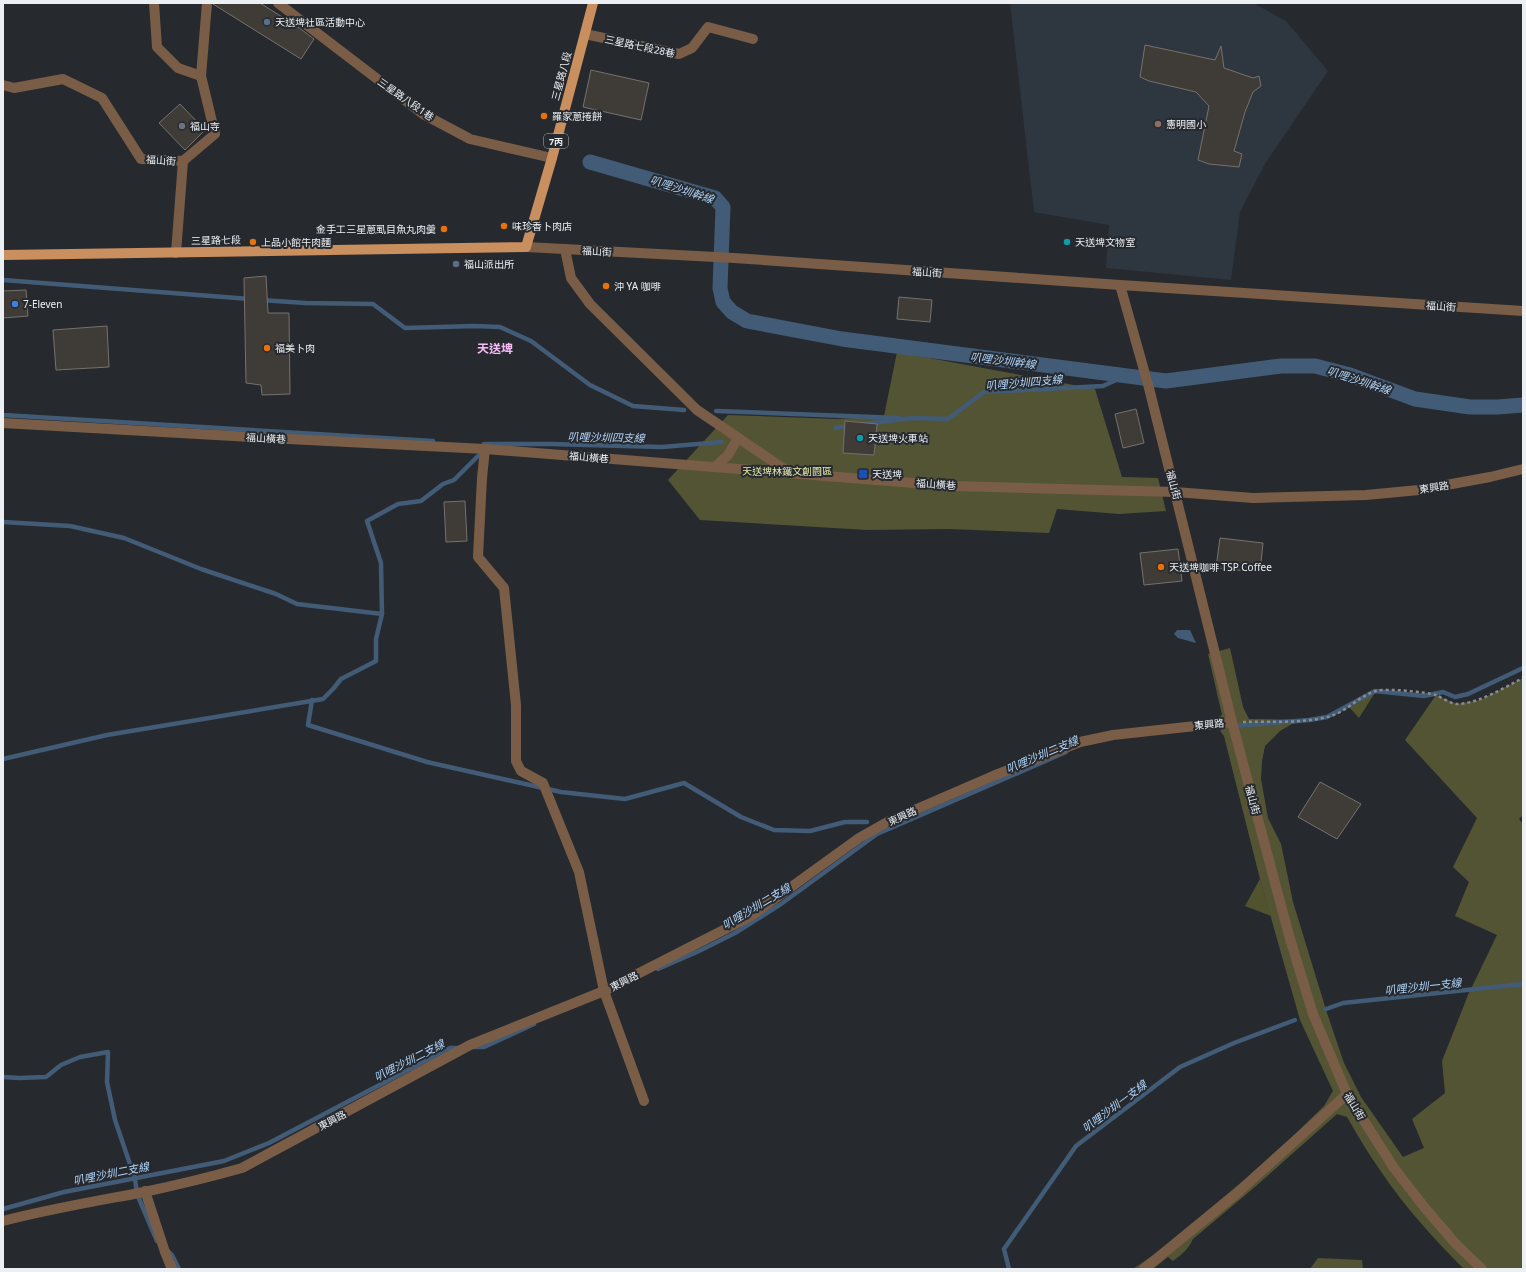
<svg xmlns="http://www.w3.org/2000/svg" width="1526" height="1272" font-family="'Noto Sans','Noto Sans TC',sans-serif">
  <rect width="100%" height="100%" fill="#262a2f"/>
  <!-- built -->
  <polygon fill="#2e363f" points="1010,3 1253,3 1286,21 1328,71 1265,164 1240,212 1231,280 1106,268 1109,225 1034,212"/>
  <!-- green -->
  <g fill="#535434" fill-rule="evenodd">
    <path d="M897 352 1095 389 1122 477 1158 478 1166 511 1119 514 1057 509 1049 533 949 529 867 530 700 520 668 480 728 415 837 419 884 416ZM846 421 877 424 874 455 843 453Z"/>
    <path d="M1230 648 1243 707 1249 719 1312 720 1292 724 1280 731 1265 746 1262 761 1261 779 1268 818 1281 844 1293 902 1327 1013 1344 1063 1361 1097 1403 1157 1424 1148 1412 1119 1445 1093 1442 1061 1468 995 1497 935 1455 916 1469 882 1453 867 1477 818 1405 740 1436 695 1457 704 1480 700 1523 678V815L1519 819 1523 824V1269H1464C1434 1239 1405 1207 1382 1173 1369 1155 1358 1136 1347 1117L1337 1114 1256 1186 1193 1239C1188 1250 1182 1254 1173 1261L1168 1257 1153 1269H1133L1156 1253 1244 1180 1294 1135 1324 1106 1333 1091 1300 1020 1260 879 1224 736 1221 732 1218 717 1222 715 1208 654Z"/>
    <polygon points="1318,1258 1362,1260 1363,1269 1310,1269"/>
  </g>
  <!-- forest -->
  <g fill="#51532f">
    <polygon points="1376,691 1359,718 1349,707"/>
    <polygon points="1260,879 1271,916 1245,906"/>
  </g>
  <!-- water -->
  <polygon fill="#425b76" points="1177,630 1190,630 1196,643 1178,638 1174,634"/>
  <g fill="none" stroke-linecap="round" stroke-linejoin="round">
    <!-- stream -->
    <g stroke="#425b76" stroke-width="4.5">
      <polyline points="3,280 250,299"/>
      <polyline points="261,300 305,303 373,304 405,328 474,326 500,327 531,341 590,385 633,406 684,410"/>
      <polyline points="716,411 899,418"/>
      <polyline points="3,415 433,441"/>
      <polyline points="865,424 912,418 948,419 984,392 1103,386 1125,376"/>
      <polyline points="835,428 849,426"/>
      <polyline points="484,444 551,444 662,447 722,442"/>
      <polyline points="3,522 70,526 124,538 201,569 276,594 297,604 382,614 381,563 367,521 398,504 421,501 443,484 454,480 483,451"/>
      <polyline points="312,700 308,725 427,762 561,792 625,799 684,783 741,817 774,830 810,831 845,822 867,822"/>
      <polyline points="1233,726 1309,720 1327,717 1375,691 1424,696 1443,692 1455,697 1468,694 1523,668"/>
      <polyline points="3,759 107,735 323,699 333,689 341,679 376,661 376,639 382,614"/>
      <polyline points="658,969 699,951 735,933 781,904 877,834 1066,752"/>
      <polyline points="1326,1009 1343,1003 1523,984"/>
      <polyline points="473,1047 484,1047 534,1024"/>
      <polyline points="3,1077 19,1078 46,1077 61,1065 80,1057 108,1052 107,1082 115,1120 135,1179 137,1194 157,1241"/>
      <polyline points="3,1209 64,1192 224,1161 269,1143 450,1048 459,1048"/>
      <polyline points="167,1250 172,1255 179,1269"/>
      <polyline points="1009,1269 1004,1249 1076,1146 1180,1067 1234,1043 1295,1020"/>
    </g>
    <!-- canal -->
    <polyline stroke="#425b76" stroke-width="15" points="590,162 715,198 723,207 720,288 723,302 732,312 747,321 842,339 1166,381 1281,366 1315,366 1350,375 1415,399 1470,407 1498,407 1523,405"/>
  </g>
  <!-- building -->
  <g fill="#3f3b36" stroke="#76716c">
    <polygon points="213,3 260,3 298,27 314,39 301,59 213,4"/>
    <polygon points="1145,45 1215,60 1221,46 1224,68 1253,78 1259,76 1261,86 1253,92 1245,112 1234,151 1242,154 1239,167 1209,164 1198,160 1209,106 1196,92 1149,81 1140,77"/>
    <polygon points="591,70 649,83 641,120 583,107"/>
    <polygon points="180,104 205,130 185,150 159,123"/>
    <polygon points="266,276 268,313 289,313 290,394 262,395 261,385 246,383 244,278"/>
    <polygon points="26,290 28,316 3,318 3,291"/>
    <polygon points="899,297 932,300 930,322 897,319"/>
    <polygon points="107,326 109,367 56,370 53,330"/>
    <polygon points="1136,409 1144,443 1123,448 1115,414"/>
    <polygon points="845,421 877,424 874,455 843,453"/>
    <polygon points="465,501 467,541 446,542 444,502"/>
    <polygon points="1220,538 1263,543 1260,572 1216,568"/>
    <polygon points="1178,549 1182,581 1144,585 1140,553"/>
    <polygon points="1320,782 1361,804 1337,839 1298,817"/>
  </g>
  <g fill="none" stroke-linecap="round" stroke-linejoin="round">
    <!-- path -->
    <path stroke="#898c90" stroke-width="2.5" stroke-dasharray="3 3" stroke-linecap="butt" d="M1243 722C1271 721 1303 724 1331 716 1347 711 1359 696 1376 691 1387 688 1425 692 1436 695 1443 698 1452 705 1459 704 1482 702 1503 688 1523 678"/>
    <!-- minor -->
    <g stroke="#7a5d46" stroke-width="10">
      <polyline points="154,3 157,47 178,68 201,76"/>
      <polyline points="278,3 423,114 470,139 552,158"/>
      <polyline points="585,34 679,54 692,48 708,27 753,39"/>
      <polyline points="3,85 14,88 63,79 102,98 141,159 183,161 215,134 201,76 207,3"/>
      <polyline points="526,247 734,258 1120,285 1523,311"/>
      <polyline points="565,249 571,278 590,304 697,410 787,471"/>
      <polyline points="176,253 183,161"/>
      <polyline points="1120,285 1149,388 1232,722 1290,939 1313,1014 1347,1094 1394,1168 1425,1208 1455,1243 1482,1269"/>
      <polyline points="3,423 251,437 485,449 952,486 1175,492 1253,498 1366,495 1419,490 1490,477 1523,469"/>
      <polyline points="485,449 482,478 478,557 504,588 516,705 516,761 521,771 543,783 579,872 604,991 644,1101"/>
      <polyline points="715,467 728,455 738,438"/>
      <polyline points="145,1191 165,1252 172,1269"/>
      <path d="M3 1221C49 1209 97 1201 144 1192 177 1185 210 1177 242 1168L470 1045 604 991 751 916 859 838 889 821 993 776 1080 742 1113 735 1232 722"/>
      <polyline points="1144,1269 1235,1195 1347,1094"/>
    </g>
    <!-- major -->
    <polyline stroke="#c98f5e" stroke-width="10" points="3,255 526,247 552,158 593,3"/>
  </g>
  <!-- markers -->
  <g fill="#5c6f8a" stroke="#262a2f" stroke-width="1.5">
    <circle cx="267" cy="22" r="4"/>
    <circle cx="456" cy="264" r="4"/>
  </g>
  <g fill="#e8710a" stroke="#262a2f" stroke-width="1.5">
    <circle cx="544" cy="116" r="4"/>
    <circle cx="504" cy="226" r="4"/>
    <circle cx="444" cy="229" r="4"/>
    <circle cx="253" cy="242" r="4"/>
    <circle cx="606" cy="286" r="4"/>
    <circle cx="267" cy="348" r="4"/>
    <circle cx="1161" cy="567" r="4"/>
  </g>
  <circle fill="#8d6e63" stroke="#262a2f" stroke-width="1.5" cx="1158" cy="124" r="4"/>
  <circle fill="#6b7280" stroke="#262a2f" stroke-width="1.5" cx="182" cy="126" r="4"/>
  <g fill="#0f9aa8" stroke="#262a2f" stroke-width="1.5">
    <circle cx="1067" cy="242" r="4"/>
    <circle cx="860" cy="438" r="4"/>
  </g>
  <circle fill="#3f7fe0" stroke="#262a2f" stroke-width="1.5" cx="15" cy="304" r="4"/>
  <rect fill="#1a4fb4" stroke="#262a2f" stroke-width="1.5" x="858" y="469" width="10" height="10" rx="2"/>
  <g text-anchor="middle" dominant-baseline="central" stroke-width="4" stroke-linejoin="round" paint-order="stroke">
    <!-- shield labels -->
    <rect fill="#262a2f" stroke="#b1b5b8" stroke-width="1" x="544" y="134" width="24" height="14" rx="3"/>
    <g font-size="9" font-weight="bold" fill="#edf0f3">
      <text x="556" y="141">7丙</text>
    </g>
    <!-- poi labels -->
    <g font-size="10" fill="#edf0f3" stroke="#262a2f" text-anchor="start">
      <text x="275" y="22">天送埤社區活動中心</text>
      <text x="552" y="116">羅家蔥捲餅</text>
      <text x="1166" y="124">憲明國小</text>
      <text x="190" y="126">福山寺</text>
      <text x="512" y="226">味珍香卜肉店</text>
      <text x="436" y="229" text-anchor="end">金手工三星蔥虱目魚丸肉羹</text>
      <text x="261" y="242">上品小館牛肉麵</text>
      <text x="1075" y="242">天送埤文物室</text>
      <text x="464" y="264">福山派出所</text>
      <text x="614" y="286">沖 YA 咖啡</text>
      <text x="23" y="304">7-Eleven</text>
      <text x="275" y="348">福美卜肉</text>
      <text x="868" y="438">天送埤火車站</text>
      <text x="872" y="474">天送埤</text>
      <text x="1169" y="567">天送埤咖啡 TSP Coffee</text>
    </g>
    <!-- street labels -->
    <g font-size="10" fill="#edf0f3" stroke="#262a2f">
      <text transform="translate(640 46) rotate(12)">三星路七段28巷</text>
      <text transform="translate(561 76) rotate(-75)">三星路八段</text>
      <text transform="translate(406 99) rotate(35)">三星路八段1巷</text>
      <text transform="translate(161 160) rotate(4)">福山街</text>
      <text transform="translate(216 240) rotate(-1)">三星路七段</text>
      <text transform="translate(597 251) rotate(3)">福山街</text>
      <text transform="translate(927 272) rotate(4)">福山街</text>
      <text transform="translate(1441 306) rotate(4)">福山街</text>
      <text transform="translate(266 438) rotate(3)">福山橫巷</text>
      <text transform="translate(589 457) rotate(5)">福山橫巷</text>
      <text transform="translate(936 484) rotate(4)">福山橫巷</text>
      <text transform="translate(1174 485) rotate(75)">福山街</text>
      <text transform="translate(1434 487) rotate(-9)">東興路</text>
      <text transform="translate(1209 724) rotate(-6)">東興路</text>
      <text transform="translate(1253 800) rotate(75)">福山街</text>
      <text transform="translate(902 816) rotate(-24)">東興路</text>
      <text transform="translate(624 981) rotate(-27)">東興路</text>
      <text transform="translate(1355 1106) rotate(59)">福山街</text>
      <text transform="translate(332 1120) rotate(-28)">東興路</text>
    </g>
    <!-- park labels -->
    <g font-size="10" fill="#e6eaa9" stroke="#262a2f">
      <text x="787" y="471">天送埤林鐵文創園區</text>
    </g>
    <!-- water labels -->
    <g font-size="11" font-style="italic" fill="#afd3f9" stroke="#262a2f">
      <text transform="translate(682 189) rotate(18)">叭哩沙圳幹線</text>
      <text transform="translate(1003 360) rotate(7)">叭哩沙圳幹線</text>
      <text transform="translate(1359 380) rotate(18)">叭哩沙圳幹線</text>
      <text transform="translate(1024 382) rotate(-5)">叭哩沙圳四支線</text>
      <text transform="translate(606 437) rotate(1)">叭哩沙圳四支線</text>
      <text transform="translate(1042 754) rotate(-23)">叭哩沙圳二支線</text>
      <text transform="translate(756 906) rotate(-31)">叭哩沙圳二支線</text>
      <text transform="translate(1423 986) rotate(-6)">叭哩沙圳一支線</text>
      <text transform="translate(409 1060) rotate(-27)">叭哩沙圳二支線</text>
      <text transform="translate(1114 1106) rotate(-37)">叭哩沙圳一支線</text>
      <text transform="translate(111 1173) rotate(-11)">叭哩沙圳二支線</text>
    </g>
    <!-- quarter labels -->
    <g font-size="12" font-weight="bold" fill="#f5baf4" stroke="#262a2f">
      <text x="495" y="348">天送埤</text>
    </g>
  </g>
  <!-- border -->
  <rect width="1526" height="1272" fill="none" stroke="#edf0f3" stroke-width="8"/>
</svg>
